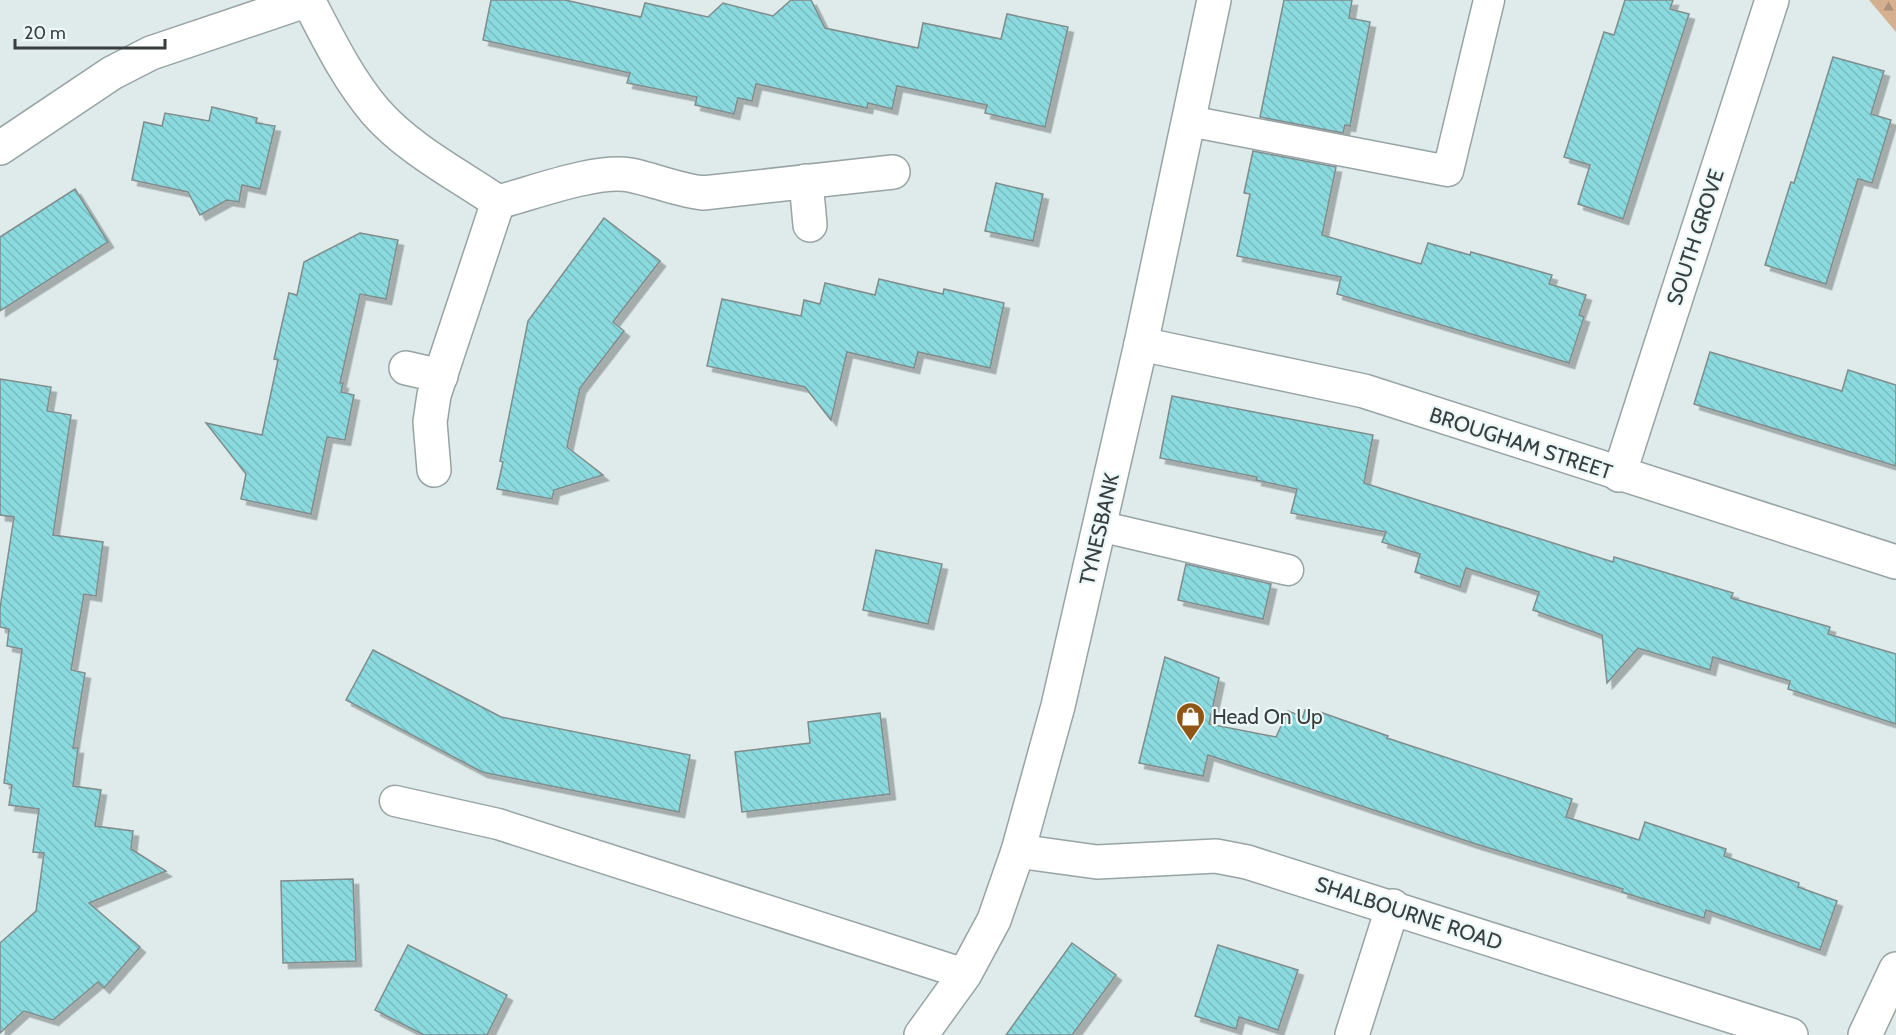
<svg xmlns="http://www.w3.org/2000/svg" width="1896" height="1035" font-family="Cabin,sans-serif">
  <defs>
    <pattern id="forest-firs" width="22" height="20" patternUnits="userSpaceOnUse" patternTransform="scale(1.5)"><rect width="22" height="20" fill="#d4b091"/><path d="M5 1l3.5 6h-7zM16 11l3.5 6h-7z" fill="#ad9078"/></pattern>
    <pattern id="building-back-hatch" width="6" height="6" patternUnits="userSpaceOnUse" patternTransform="scale(1.5)"><rect width="6" height="6" fill="#8adadf"/><path d="M-1 5l2 2M0 0l6 6M5-1l2 2" fill="none" stroke="#78bcc0"/></pattern>
    <filter id="shadow"><feDropShadow dx="5.5" dy="5.5" stdDeviation="0" flood-color="#0004"/></filter>
  </defs>
  <rect width="100%" height="100%" fill="#dfeaeb"/>
  <!-- forest -->
  <polygon fill="url(#forest-firs)" points="1869,0 1896,0 1896,32"/>
  <!-- building -->
  <g fill="url(#building-back-hatch)" stroke="#818c8d" stroke-width="1.5" filter="url(#shadow)">
    <polygon points="491,0 565,0 641,17 645,3 708,17 723,3 773,16 791,0 811,0 825,28 918,48 923,23 1001,39 1007,14 1068,27 1045,127 985,113 987,105 897,86 892,109 868,103 867,108 756,84 752,101 738,98 734,114 695,105 697,97 627,83 630,73 483,40"/>
    <polygon points="1284,0 1352,0 1349,18 1370,22 1350,126 1345,125 1343,133 1260,117"/>
    <polygon points="1625,0 1673,0 1670,9 1689,14 1623,219 1578,204 1590,165 1564,157 1604,32 1614,35"/>
    <polygon points="1833,57 1884,71 1871,114 1891,120 1872,183 1858,179 1826,284 1765,265 1791,182 1794,183"/>
    <polygon points="212,107 257,118 256,123 275,126 260,189 242,185 239,202 227,200 200,215 188,192 132,180 144,122 162,126 165,113 209,121"/>
    <polygon points="1253,151 1336,167 1322,235 1421,264 1428,243 1470,255 1471,252 1552,275 1549,284 1586,295 1579,315 1584,317 1569,363 1337,294 1341,277 1237,256 1250,194 1244,193"/>
    <polygon points="996,183 1043,194 1033,241 985,231"/>
    <polygon points="75,189 108,242 0,311 0,237"/>
    <polygon points="604,218 660,261 613,322 624,331 580,388 567,447 603,475 554,490 552,499 497,489 503,462 500,461 528,321"/>
    <polygon points="360,233 398,240 386,299 360,294 340,383 343,383 341,392 354,395 345,440 327,437 311,514 241,499 246,474 206,423 262,435 278,360 274,359 289,293 297,295 304,262"/>
    <polygon points="879,279 943,294 944,289 1004,303 990,368 918,352 914,368 847,352 831,420 805,387 707,366 722,299 801,316 804,300 820,304 825,283 875,295"/>
    <polygon points="1710,352 1842,391 1848,370 1896,385 1896,466 1694,404"/>
    <polygon points="0,379 51,387 47,411 71,415 53,535 103,542 96,596 84,594 71,670 85,673 73,748 78,748 73,786 101,790 95,826 133,831 131,849 166,871 89,903 140,947 104,988 98,982 53,1020 24,1011 0,1033 0,943 36,911 44,853 33,852 39,809 9,805 12,785 4,783 22,649 7,646 9,629 0,627 0,608 14,517 0,515"/>
    <polygon points="1172,396 1373,435 1364,483 1613,562 1614,557 1733,593 1731,598 1830,627 1828,634 1896,654 1896,724 1788,689 1790,681 1713,657 1710,670 1638,648 1607,683 1602,635 1533,610 1539,592 1466,568 1460,587 1415,572 1420,554 1382,542 1386,532 1291,513 1297,489 1256,480 1257,477 1160,458"/>
    <polygon points="876,550 942,564 928,624 863,610"/>
    <polygon points="1186,564 1271,584 1263,619 1178,600"/>
    <polygon points="373,650 501,717 690,755 679,812 482,772 346,700"/>
    <polygon points="1165,657 1219,678 1209,724 1276,737 1288,711 1303,717 1305,710 1319,715 1320,712 1388,736 1387,738 1572,799 1566,817 1639,840 1645,822 1726,849 1724,856 1799,883 1798,887 1837,901 1820,950 1706,910 1704,918 1622,892 1623,889 1476,844 1208,755 1203,776 1139,763"/>
    <polygon points="880,713 890,794 742,812 735,752 810,743 808,722"/>
    <polygon points="353,879 356,961 283,963 281,881"/>
    <polygon points="1072,943 1116,975 1072,1035 1006,1035"/>
    <polygon points="408,945 507,995 487,1035 424,1035 375,1010"/>
    <polygon points="1218,945 1298,970 1278,1030 1239,1017 1236,1029 1195,1016"/>
  </g>
  <g fill="none" stroke-linecap="round" stroke-linejoin="round">
    <defs>
      <g id="lane">
        <polyline points="1189,121 1448,171 1489,0"/>
        <polyline points="1099,526 1288,570"/>
        <polyline points="395,801 498,824 965,974"/>
      </g>
      <g id="street">
        <path d="M308 0C328 38 347 78 375 111 408 149 457 174 498 202 533 193 596 169 630 175 655 180 677 190 703 193L893 172"/>
        <polyline points="0,148 112,73 151,53 308,0"/>
        <polyline points="806,181 810,225"/>
        <polyline points="1141,344 1364,391 1896,562"/>
        <polyline points="406,368 441,376"/>
        <polyline points="434,470 430,422 434,395 498,202"/>
        <polyline points="1619,475 1772,0"/>
        <polyline points="1018,851 1097,862 1216,856 1247,862 1791,1035"/>
        <polyline points="921,1035 965,974 994,920 1018,851 1058,706 1141,344 1214,0"/>
        <polyline points="1352,1035 1393,906"/>
        <polyline points="1865,1035 1896,969"/>
      </g>
    </defs>
    <!-- lane casing -->
    <use href="#lane" stroke="#98a3a3" stroke-width="33"/>
    <!-- street casing -->
    <use href="#street" stroke="#98a3a3" stroke-width="36"/>
    <!-- lane -->
    <use href="#lane" stroke="#fff" stroke-width="30"/>
    <!-- street -->
    <use href="#street" stroke="#fff" stroke-width="33"/>
  </g>
  <!-- icons -->
  <defs>
    <symbol id="shop-pin" viewBox="-11 -11 22 30"><path d="M0 17L-7.5 6A9.5 9.5 0 1 1 7.5 6Z" fill="#905613" stroke="#ecf8f8"/><path d="M-5-2.5h2.3a2.7 3.5 0 0 1 5.4 0H5L5.5 6h-11ZM-1.5-2.5h3a1.5 2.3 0 0 0-3 0Z" fill="#fff"/></symbol>
  </defs>
  <g fill-rule="evenodd">
    <use href="#shop-pin" x="1174" y="700" width="33" height="45"/>
  </g>
  <g text-anchor="middle" dominant-baseline="central" stroke-width="4.5" stroke-linejoin="round" paint-order="stroke">
    <!-- street labels -->
    <g font-size="21" fill="#383d3d" stroke="#ecf8f8">
      <text transform="translate(1695 237) rotate(-72)">SOUTH GROVE</text>
      <text transform="translate(1521 443) rotate(18)">BROUGHAM STREET</text>
      <text transform="translate(1099 529) rotate(-77)">TYNESBANK</text>
      <text transform="translate(1409 913) rotate(18)">SHALBOURNE ROAD</text>
    </g>
    <!-- poi labels -->
    <g font-size="21" fill="#383d3d" stroke="#ecf8f8" text-anchor="start">
      <text x="1212" y="716">Head On Up</text>
    </g>
  </g>
  <!-- scale -->
  <path d="M15 39v9h150v-9" fill="none" stroke="#383d3d" stroke-width="3"/>
  <text x="24" y="39" font-size="18" fill="#383d3d" stroke="#ecf8f8" stroke-width="4.5" paint-order="stroke">20 m</text>
</svg>
